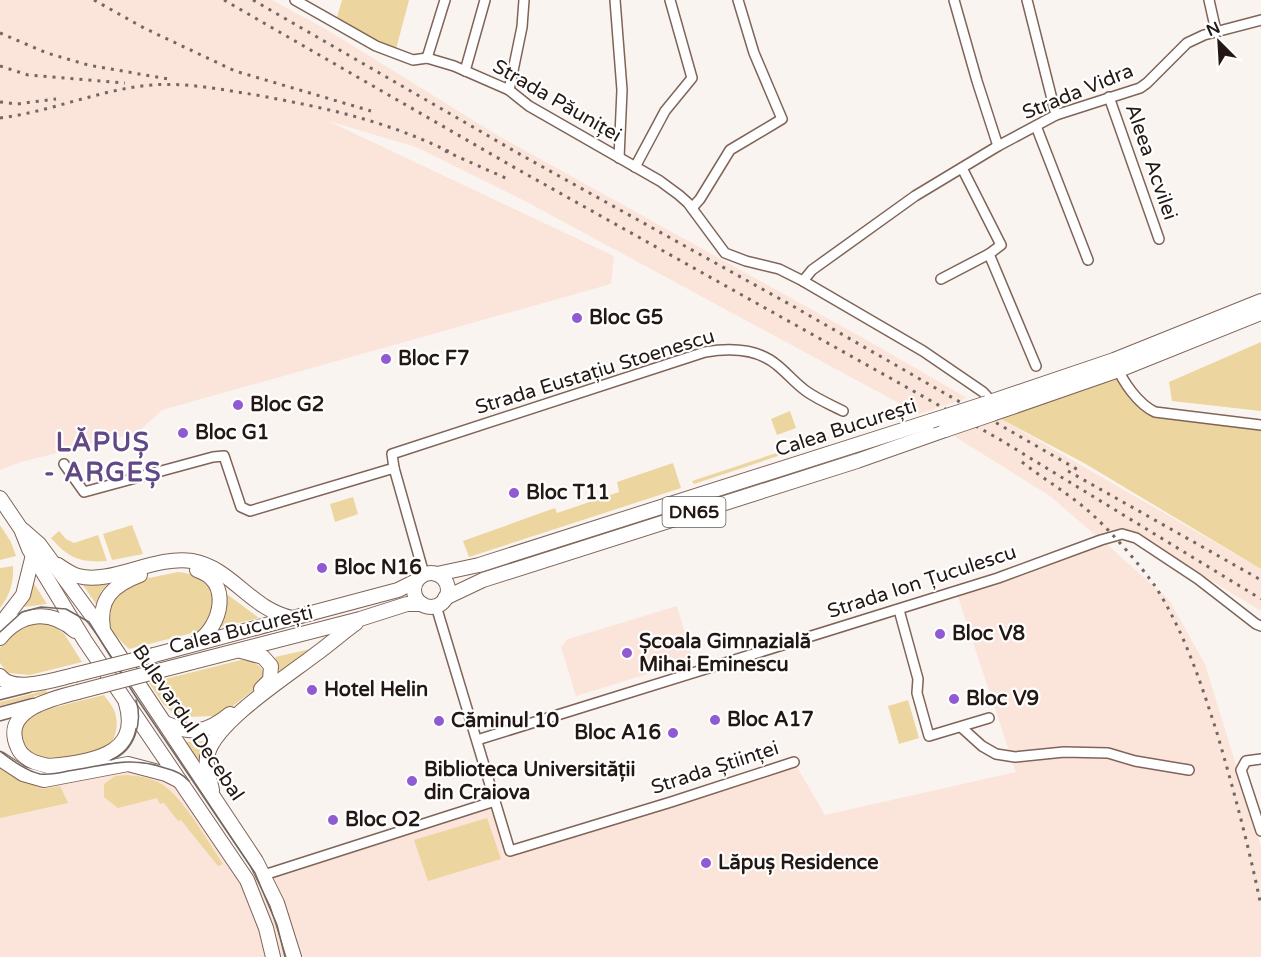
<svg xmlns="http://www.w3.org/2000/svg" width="1261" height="957" font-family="'Varela Round',sans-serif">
  <rect width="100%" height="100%" fill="#faf4f1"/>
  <!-- built -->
  <g fill="#fbe4d9">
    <polygon points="0,0 272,0 329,31 497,135 872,343 967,398 919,414 527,202 416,147 328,121 614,256 611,284 162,410 137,433 21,462 0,470"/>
    <polygon points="1001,419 1261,569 1261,611 1130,531 1118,533 1102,540 1169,600 1205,664 1261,847 1261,957 0,957 0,796 105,767 128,764 182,782 247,880 495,801 510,850 794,762 825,815 1016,772 956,591 1101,540 1050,496 954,436"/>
    <polygon points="677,606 693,660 576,696 561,647 568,639"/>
  </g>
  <!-- green -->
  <g fill="#ecd59e">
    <polygon points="342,0 409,0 396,49 386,47 337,17"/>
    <polygon points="1261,342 1261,411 1172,401 1169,382"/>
    <polygon points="1117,378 1153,417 1261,428 1261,569 1084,463 1001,419"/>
    <polygon points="790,411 796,428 777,435 771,419"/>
    <polygon points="828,436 829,439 694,484 692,481"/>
    <polygon points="673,463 681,488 469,557 463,541 555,508 557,513 619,492 617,482"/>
    <polygon points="353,497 358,514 335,522 330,504"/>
    <polygon points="0,525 11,542 16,556 0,560"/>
    <polygon points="132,525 143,554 112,560 103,534"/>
    <path d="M59 531 66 539 74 543 98 535 107 561C81 563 68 558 51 538Z"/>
    <path d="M13 566C14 582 10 595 0 608V568Z"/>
    <path d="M178 572C214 575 222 605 200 631L129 649C110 631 103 621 113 596L144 579Z"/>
    <polygon points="31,579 47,604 24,607"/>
    <polygon points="108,583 101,592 96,604 83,585"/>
    <polygon points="224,592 259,618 220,627 226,603"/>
    <polygon points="48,621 65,635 82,662 30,675 8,673 0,663 0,648 4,640 30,622"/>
    <polygon points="319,647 280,673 275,657"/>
    <path d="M241 660C253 661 258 663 265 673L259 686 225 712 214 716 189 717 174 714 164 705 149 683Z"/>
    <polygon points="46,690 47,693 0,706 0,702"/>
    <path d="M104 695C107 700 112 705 114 710 120 724 116 745 102 751 94 754 83 755 74 756 63 758 48 761 37 756 24 750 15 729 28 718 38 710 88 699 104 695Z"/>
    <polygon points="908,700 919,738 899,744 888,706"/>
    <polygon points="206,741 198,761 185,742"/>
    <polygon points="0,766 42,789 60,786 68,803 0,818"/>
    <path d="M127 775C140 776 152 778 163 785 184 799 208 842 223 864L218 866 181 820 178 821 164 803 160 804 157 798 118 808 104 797V784L115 776Z"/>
    <polygon points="487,818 501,859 428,881 414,840"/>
  </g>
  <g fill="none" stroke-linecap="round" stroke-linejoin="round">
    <defs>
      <g id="minor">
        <polyline points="295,0 376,46 413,60 427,58 454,66 509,90 529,106 660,181 679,195 688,203 725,253 746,261 779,269 803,281 923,351 983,392 993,403"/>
        <polyline points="615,0 622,90 619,158"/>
        <polyline points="954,0 977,81 998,146"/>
        <polyline points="1027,0 1056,115"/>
        <polyline points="1209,0 1216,31"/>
        <polyline points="427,58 445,0"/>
        <polyline points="465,71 485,0"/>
        <polyline points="509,90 522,27 524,0"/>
        <polyline points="1109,97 1159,239"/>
        <polyline points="1036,126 1088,260"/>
        <polyline points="635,167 665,111 692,78 670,0"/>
        <polyline points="692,208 700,199 730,150 782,119 754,53 738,0"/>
        <polyline points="989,254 1036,366"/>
        <polyline points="941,279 989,254 1001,245 962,168"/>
        <polyline points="803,281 812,270 915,196 998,146 1056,115 1140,88 1147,83 1187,43 1204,35 1261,20"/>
        <path d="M1116 365C1123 382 1138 404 1155 412L1261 425"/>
        <polyline points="64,464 84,492 213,457 224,456 241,507 250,511 394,468"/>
        <path d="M424 574 394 468 392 454 705 352C729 348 757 348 777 365 787 373 795 383 806 391 817 399 831 405 843 411"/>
        <polyline points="436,606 510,851 671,802 794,762"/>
        <polyline points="899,610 918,679 917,693 929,736 989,718"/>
        <polyline points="961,727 982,746 996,754 1015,757 1064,752 1108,753 1135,761 1189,770"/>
        <polyline points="477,740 998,578 1101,540 1122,534 1136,538 1198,579 1256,624 1261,626"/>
        <polyline points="1261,759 1246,761 1241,770 1261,831"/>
        <polyline points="264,875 495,801"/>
      </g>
      <g id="secondary">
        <polyline points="0,693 28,686"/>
        <polyline points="0,714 33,705"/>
      </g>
      <g id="primary">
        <polyline points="987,403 1114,360 1261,301"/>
        <polyline points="992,414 1119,370 1261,313"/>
        <polyline points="0,498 21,529 29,549 85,641 247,880 266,928 273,957"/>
        <polyline points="23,530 39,544 104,632 256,861 277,903 294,957"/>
        <path d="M58 565C64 569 71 574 78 576 111 585 155 555 192 561 232 568 250 609 292 618"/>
        <path d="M197 570C232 581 222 626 197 642"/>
        <circle cx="431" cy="590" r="17"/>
        <polyline points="437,574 479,565 931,421"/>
        <polyline points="445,598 483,580 857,461 945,430"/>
        <polyline points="0,625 23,595 33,555"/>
        <path d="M103 629C98 599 113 585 140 575"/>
        <path d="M0 638C21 612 50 609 75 631"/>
        <polyline points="241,651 263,657 271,666 270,680 261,689"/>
        <polyline points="154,655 398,590 416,581"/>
        <polyline points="158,671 360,619 407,604 422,604"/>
        <path d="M0 676C13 694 56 679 74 675"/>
        <path d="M78 692C53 699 0 709 18 748 23 759 37 764 49 766 87 762 142 757 126 703"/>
        <path d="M165 723C192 735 207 733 230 714"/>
        <polyline points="0,759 23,774 44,780 128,764 166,774 180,781"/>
        <path d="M212 790C210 779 204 764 208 753 217 721 289 675 316 654 330 644 342 633 356 623"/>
      </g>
    </defs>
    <!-- minor casing -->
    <use href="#minor" stroke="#7f6457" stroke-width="12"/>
    <!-- secondary casing -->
    <use href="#secondary" stroke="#7f6457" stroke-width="15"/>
    <!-- primary casing -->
    <use href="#primary" stroke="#7f6457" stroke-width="16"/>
    <!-- minor -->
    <use href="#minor" stroke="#fff" stroke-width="9"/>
    <!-- secondary -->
    <use href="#secondary" stroke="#fff" stroke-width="12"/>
    <!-- primary -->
    <use href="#primary" stroke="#fff" stroke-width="14"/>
    <!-- tram -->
    <g stroke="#716763" stroke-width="1.5">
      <polyline points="0,632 22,612 41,607 66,609 89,622 134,694 255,873 277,925 285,957"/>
      <path d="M0 751C12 760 26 771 40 774 50 775 59 773 68 771 104 766 129 755 165 768 173 770 183 774 189 781"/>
      <path d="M111 760C135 751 143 722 136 700"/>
    </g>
    <!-- rail -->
    <g stroke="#716763" stroke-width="3" stroke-dasharray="3 6" stroke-linecap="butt">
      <polyline points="94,0 144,28 235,71 371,111"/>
      <polyline points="224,0 517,169 999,439 1261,599"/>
      <polyline points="253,0 523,156 791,305 1080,471"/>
      <polyline points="0,33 47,53 88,65 168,79"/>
      <polyline points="0,66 28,75 125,83"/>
      <polyline points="0,102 17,104 56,99"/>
      <path d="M0 118C48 112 94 92 142 86 180 81 219 89 256 95 327 108 387 121 452 153"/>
      <polyline points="445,151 510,180"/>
      <path d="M1022 462C1046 481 1073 496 1095 517 1114 535 1140 565 1155 586 1184 631 1201 683 1217 733 1234 791 1249 847 1261 906"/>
      <polyline points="1068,471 1261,580"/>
    </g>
    <defs>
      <g id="primary-bridge">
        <polyline points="931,421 987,403"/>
        <polyline points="945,430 992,414"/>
        <polyline points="74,675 154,655"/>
        <polyline points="78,692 158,671"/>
      </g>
    </defs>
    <!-- primary-bridge casing -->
    <use href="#primary-bridge" stroke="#7f6457" stroke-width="16" stroke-linecap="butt"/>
    <!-- primary-bridge -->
    <use href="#primary-bridge" stroke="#fff" stroke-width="14"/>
  </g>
  <!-- markers -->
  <g fill="#905ad2" stroke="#fff" stroke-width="2">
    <circle cx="577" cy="318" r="6"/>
    <circle cx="386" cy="359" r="6"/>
    <circle cx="238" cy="405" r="6"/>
    <circle cx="183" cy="433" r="6"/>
    <circle cx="514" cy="493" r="6"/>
    <circle cx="322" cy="568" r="6"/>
    <circle cx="940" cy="634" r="6"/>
    <circle cx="627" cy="653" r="6"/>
    <circle cx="312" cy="690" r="6"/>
    <circle cx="954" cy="699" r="6"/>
    <circle cx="715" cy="720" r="6"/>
    <circle cx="439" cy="721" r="6"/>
    <circle cx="673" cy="733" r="6"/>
    <circle cx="412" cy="781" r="6"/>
    <circle cx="333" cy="820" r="6"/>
    <circle cx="706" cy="863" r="6"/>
  </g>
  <g text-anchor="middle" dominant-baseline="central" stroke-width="4.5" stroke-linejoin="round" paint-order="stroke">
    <!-- shield labels -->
    <rect fill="#fff" stroke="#655d5a" stroke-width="1.5" x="662.5" y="497" width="63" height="30" rx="4.5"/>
    <g font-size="18" font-weight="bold" fill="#231813">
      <text x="694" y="512">DN65</text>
    </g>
    <!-- street labels -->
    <g font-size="20" fill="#231813" stroke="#fff">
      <text transform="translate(1078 92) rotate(-22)">Strada Vidra</text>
      <text transform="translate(557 101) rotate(30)">Strada Păuniței</text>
      <text transform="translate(1151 162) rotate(71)">Aleea Acvilei</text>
      <text transform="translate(595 372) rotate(-17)">Strada Eustațiu Stoenescu</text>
      <text transform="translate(846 428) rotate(-18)">Calea București</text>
      <text transform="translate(922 582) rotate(-18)">Strada Ion Țuculescu</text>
      <text transform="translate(241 630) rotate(-14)">Calea București</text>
      <text transform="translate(188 723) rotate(56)">Bulevardul Decebal</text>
      <text transform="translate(715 768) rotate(-18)">Strada Științei</text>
    </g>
    <!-- poi labels -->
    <g font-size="20" font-weight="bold" fill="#231813" stroke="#fff" text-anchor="start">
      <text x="589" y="318">Bloc G5</text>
      <text x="398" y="359">Bloc F7</text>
      <text x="250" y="405">Bloc G2</text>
      <text x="195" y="433">Bloc G1</text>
      <text x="526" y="493">Bloc T11</text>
      <text x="334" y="568">Bloc N16</text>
      <text x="952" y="634">Bloc V8</text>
      <text x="639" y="642">Școala Gimnazială<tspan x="639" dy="23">Mihai Eminescu</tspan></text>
      <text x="324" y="690">Hotel Helin</text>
      <text x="966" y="699">Bloc V9</text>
      <text x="727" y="720">Bloc A17</text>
      <text x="451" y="721">Căminul 10</text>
      <text x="661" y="733" text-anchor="end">Bloc A16</text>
      <text x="424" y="770">Biblioteca Universității<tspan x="424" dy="23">din Craiova</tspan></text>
      <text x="345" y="820">Bloc O2</text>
      <text x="718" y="863">Lăpuș Residence</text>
    </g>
    <!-- district labels -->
    <g font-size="26" font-weight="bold" letter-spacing="1.5" fill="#624885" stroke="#fff">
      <text x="103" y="442">LĂPUȘ<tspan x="103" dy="30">- ARGEȘ</tspan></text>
    </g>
  </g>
  <!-- north arrow -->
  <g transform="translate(1219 42) rotate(336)" stroke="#ffffff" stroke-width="4.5" paint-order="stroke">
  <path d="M0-4.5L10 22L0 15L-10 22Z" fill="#231813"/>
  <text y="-9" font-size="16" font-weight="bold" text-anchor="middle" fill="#231813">N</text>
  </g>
</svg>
